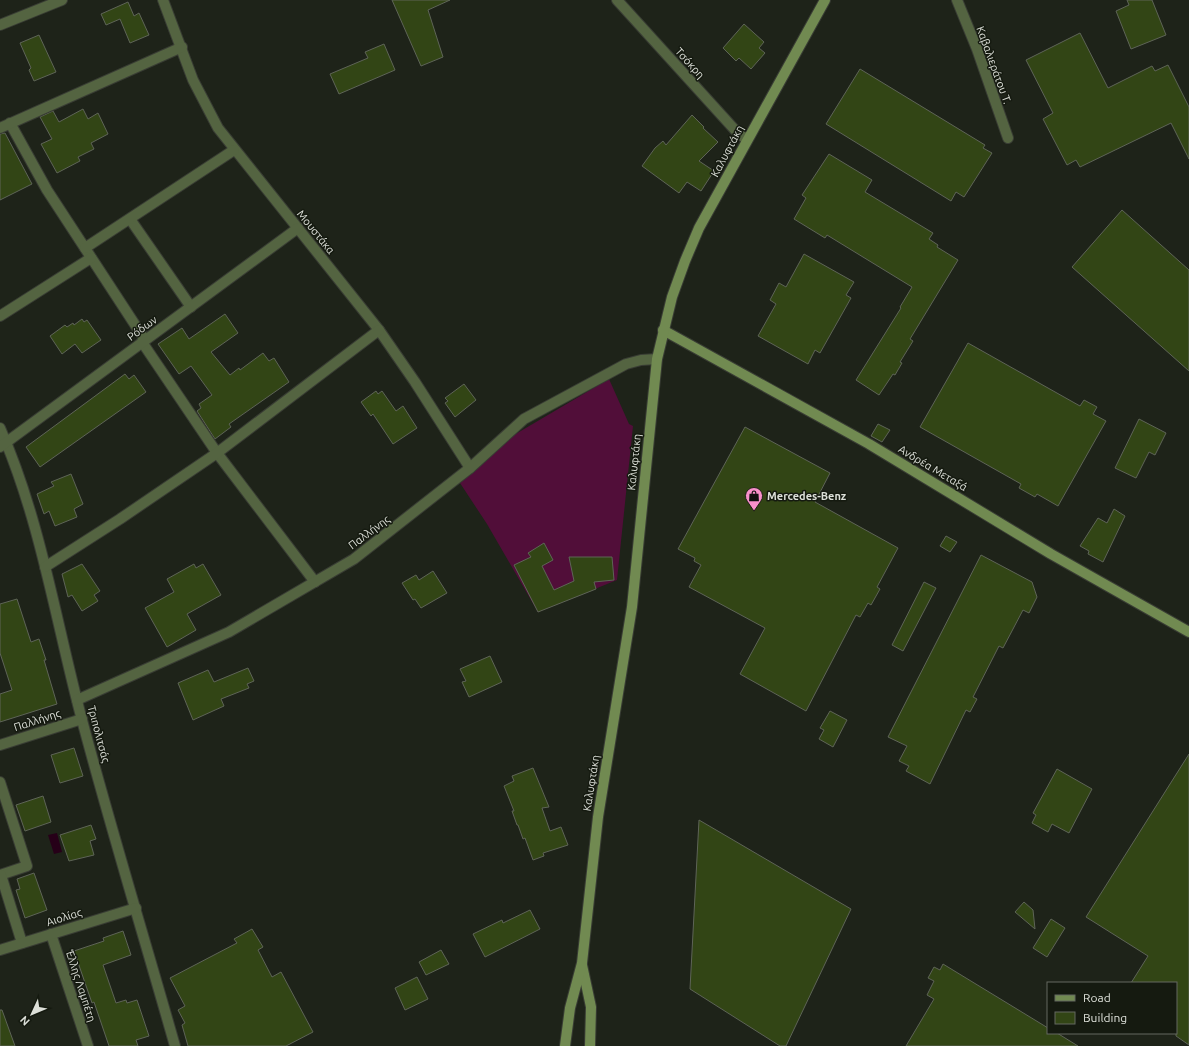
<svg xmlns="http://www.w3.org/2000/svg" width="1189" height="1046" font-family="Ubuntu,sans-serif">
  <rect width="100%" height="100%" fill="#1e2319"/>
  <!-- pitch -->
  <polygon fill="#510e39" points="609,379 629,424 633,426 617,580 538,612 487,524 460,483 514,435"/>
  <!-- water -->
  <polygon fill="#260018" points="57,833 62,852 54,854 48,835"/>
  <!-- building -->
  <g fill="#324515" stroke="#5e6457">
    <polygon points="392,0 450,0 428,10 443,57 421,66"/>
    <polygon points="1127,0 1152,0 1166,35 1131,49 1116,11 1129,5"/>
    <polygon points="128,2 134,16 139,13 149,35 130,43 120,19 106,25 101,14"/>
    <polygon points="744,24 764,42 759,48 765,53 751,69 739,58 736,61 723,48"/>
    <polygon points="1080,33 1108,88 1152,66 1155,71 1168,65 1189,107 1189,159 1171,123 1080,167 1076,160 1067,165 1043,119 1053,113 1026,60"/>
    <polygon points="39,35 56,72 34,81 29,70 31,68 20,43"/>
    <polygon points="384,44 395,70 339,94 330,74 368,58 365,52"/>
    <polygon points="860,69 985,145 983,148 992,153 964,197 956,192 951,201 826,124"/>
    <polygon points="83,109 88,119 98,113 108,134 91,143 94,149 78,157 80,161 57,173 41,144 52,139 40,117 53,111 59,122"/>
    <polygon points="692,115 704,127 703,128 718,142 699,161 714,171 701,191 687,182 679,193 642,166 655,148 663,141 666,145"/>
    <polygon points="5,133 32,184 0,200 0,134"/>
    <polygon points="829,154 872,180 865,192 933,233 929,239 938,245 937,247 958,260 910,339 913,341 900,362 902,363 895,375 893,374 879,395 856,380 901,308 900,307 912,287 827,235 825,238 794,219 806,198 802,195"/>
    <polygon points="1122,210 1189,270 1189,371 1072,267"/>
    <polygon points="804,254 854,282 846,295 851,298 820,353 815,350 808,364 758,336 776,304 770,300 779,283 786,287"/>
    <polygon points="225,314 238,333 211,352 230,375 239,368 240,370 263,353 269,361 274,358 289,382 229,424 231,427 215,439 197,411 201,408 199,404 212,395 191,366 179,374 158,344 182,328 189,339"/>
    <polygon points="82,319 84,322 87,320 101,340 82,353 75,344 62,354 50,336 65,325 67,327 73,323 74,325"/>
    <polygon points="968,343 1080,406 1084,400 1097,407 1093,414 1106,421 1058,506 1037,494 1035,497 1019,488 1021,484 920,427"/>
    <polygon points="125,374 129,379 134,375 146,392 40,467 26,447"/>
    <polygon points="464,384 476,400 455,417 445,403 448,401 445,398"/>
    <polygon points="376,391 378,394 382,391 396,411 403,406 417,428 393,444 373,414 371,416 361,402"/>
    <polygon points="1139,419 1166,433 1155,455 1149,452 1136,478 1115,468"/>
    <polygon points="878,424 890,430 882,442 871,436"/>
    <polygon points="745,427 830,473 815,502 898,548 877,587 880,589 871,605 868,603 860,617 856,615 806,711 740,674 765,628 689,587 701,565 694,561 695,558 678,549"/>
    <polygon points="71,474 83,504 74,509 77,517 55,526 49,511 44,514 37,494 54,486 51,482"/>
    <polygon points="1114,509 1125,516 1103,562 1088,554 1089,551 1080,546 1098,518 1107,523"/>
    <polygon points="946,536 957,542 950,552 940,546"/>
    <polygon points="544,543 553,560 542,566 554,590 574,581 569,557 612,557 614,580 594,582 596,589 538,612 514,565 531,557 528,553"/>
    <polygon points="981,555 1032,582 1037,597 1029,613 1023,610 1003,648 999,646 973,697 977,699 970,712 966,710 930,784 906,771 909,766 899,761 907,746 888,737"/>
    <polygon points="82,564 100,591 94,595 98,601 82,611 72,595 68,597 62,574"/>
    <polygon points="194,564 196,568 203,564 221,595 187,614 196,630 167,647 145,608 174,592 167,579"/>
    <polygon points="433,571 447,593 421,608 415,599 413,600 402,583 416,575 419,580"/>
    <polygon points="924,582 936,588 903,651 892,645"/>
    <polygon points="17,599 31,642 39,639 46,660 44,660 57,704 0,722 0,694 12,690 0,653 0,604"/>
    <polygon points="490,656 502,682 469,697 462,682 466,681 460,669"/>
    <polygon points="248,668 254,681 247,684 249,688 221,699 224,706 193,720 178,683 208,670 214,682"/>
    <polygon points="830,711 847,720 833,747 819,739 824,730 820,728"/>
    <polygon points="74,748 83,776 60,783 51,755"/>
    <polygon points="1189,754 1189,1045 1176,1036 1176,983 1131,983 1148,956 1086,917"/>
    <polygon points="533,768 549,807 542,808 550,831 561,827 568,845 543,853 544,856 533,860 525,838 523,839 518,825 517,825 512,811 514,811 504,786 514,781 512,776"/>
    <polygon points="1057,769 1092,789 1069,833 1052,824 1048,832 1032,823 1036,815 1033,813"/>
    <polygon points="43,796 51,822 25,831 16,805"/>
    <polygon points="699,820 851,909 786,1046 780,1046 690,989"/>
    <polygon points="91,825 96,839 90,841 94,855 69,861 60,835"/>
    <polygon points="34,873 47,910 25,918 16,890 20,889 17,879"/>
    <polygon points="1024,902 1033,910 1035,929 1015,912"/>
    <polygon points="530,910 540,929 485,957 473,934 502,920 503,923"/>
    <polygon points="1051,919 1065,928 1047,957 1033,948"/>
    <polygon points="252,929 263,947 258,950 272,977 281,972 313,1032 286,1046 188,1046 182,1025 185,1023 178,1010 185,1006 170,978 237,943 234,939"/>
    <polygon points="123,931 131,955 103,965 116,1003 126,1000 127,1003 137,1000 149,1036 136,1040 138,1046 109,1046 94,1002 92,1003 74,951 104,941 103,938"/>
    <polygon points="441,950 449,964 426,975 419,962"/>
    <polygon points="943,964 1048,1028 1048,1033 1057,1033 1078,1046 906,1046 934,999 927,995 934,981 928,978 934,967 940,970"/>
    <polygon points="417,977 428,999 405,1010 395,988"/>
    <polygon points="0,1010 2,1010 15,1046 0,1046"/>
  </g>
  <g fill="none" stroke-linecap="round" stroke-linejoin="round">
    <defs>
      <g id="street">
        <polyline points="163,0 193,80 218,128 379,330 415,382 470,468"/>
        <polyline points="617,0 735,130 747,140"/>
        <polyline points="957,0 977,49 1008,138"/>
        <polyline points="0,25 62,0"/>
        <polyline points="10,123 47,190 145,340"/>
        <polyline points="0,128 182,47"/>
        <polyline points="130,219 191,307"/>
        <polyline points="85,248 234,150"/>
        <polyline points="0,316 91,258"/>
        <polyline points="142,342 217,453 315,582"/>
        <path d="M0 428C41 521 56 623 82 720 111 829 144 937 175 1046"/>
        <polyline points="0,447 298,228"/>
        <polyline points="45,567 120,519 217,453 379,330"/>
        <polyline points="77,700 229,632 354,559 470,468 524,419 626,364 641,360 657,359"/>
        <polyline points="0,745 82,719"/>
        <polyline points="0,782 27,866 0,875"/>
        <polyline points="1,875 22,943"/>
        <polyline points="51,934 88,1046"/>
        <polyline points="0,950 136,908"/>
      </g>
      <g id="secondary">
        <polyline points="663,330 869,444 1051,554 1189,632"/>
        <polyline points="582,965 591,1007 590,1046"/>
        <polyline points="565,1046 570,1008 582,963 598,817 632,607 657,359 672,297 685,261 699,228 825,0"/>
      </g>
    </defs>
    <!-- street casing -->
    <use href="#street" stroke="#393d34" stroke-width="12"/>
    <!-- secondary casing -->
    <use href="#secondary" stroke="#393d34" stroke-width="12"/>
    <!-- street -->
    <use href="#street" stroke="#546441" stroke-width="10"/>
    <!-- secondary -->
    <use href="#secondary" stroke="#718a51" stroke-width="10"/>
  </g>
  <!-- icons -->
  <defs>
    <symbol id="shop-pin" viewBox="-11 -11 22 30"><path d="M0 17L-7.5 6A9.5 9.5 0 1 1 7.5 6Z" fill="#f890cb" stroke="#151a10"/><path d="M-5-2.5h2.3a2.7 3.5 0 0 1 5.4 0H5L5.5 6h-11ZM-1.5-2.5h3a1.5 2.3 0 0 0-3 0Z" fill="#111"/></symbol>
  </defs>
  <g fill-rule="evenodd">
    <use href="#shop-pin" x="744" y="486" width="20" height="27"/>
  </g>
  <g text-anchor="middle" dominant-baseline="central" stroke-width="3" stroke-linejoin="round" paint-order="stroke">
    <!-- street labels -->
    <g font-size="11" fill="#dde0d9" stroke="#151a10">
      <text transform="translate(690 63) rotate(48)">Τσόκρη</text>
      <text transform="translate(994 65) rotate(70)">Καβαλιεράτου Τ.</text>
      <text transform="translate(727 151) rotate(-62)">Καλυφτάκη</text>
      <text transform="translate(316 232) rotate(51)">Μουστάκα</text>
      <text transform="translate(142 328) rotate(-36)">Ρόδων</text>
      <text transform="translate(634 462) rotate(-84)">Καλυφτάκη</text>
      <text transform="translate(933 468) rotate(31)">Ανδρέα Μεταξά</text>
      <text transform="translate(369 532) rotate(-37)">Παλλήνης</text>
      <text transform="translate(37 720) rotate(-18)">Παλλήνης</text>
      <text transform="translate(99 734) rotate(75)">Τριπολιτσάς</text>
      <text transform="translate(591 783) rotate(-81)">Καλυφτάκη</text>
      <text transform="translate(64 917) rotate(-17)">Αιολίας</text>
      <text transform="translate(81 986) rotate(72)">Έλλης Λαμπέτη</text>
    </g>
    <!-- poi labels -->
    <g font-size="11" font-weight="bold" fill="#dde0d9" stroke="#151a10" text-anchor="start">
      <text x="767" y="496">Mercedes-Benz</text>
    </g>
  </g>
  <!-- legend -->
  <rect x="1047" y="982" width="130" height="52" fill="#151a10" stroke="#656960"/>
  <rect x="1055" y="995" width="20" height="6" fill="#718a51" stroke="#656960"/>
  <text x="1083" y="1002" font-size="12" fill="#dde0d9">Road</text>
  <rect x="1055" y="1012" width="20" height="12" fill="#324515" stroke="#656960"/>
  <text x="1083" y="1022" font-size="12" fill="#dde0d9">Building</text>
  <!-- north arrow -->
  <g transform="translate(32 1014) rotate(226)" stroke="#151a10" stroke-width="3" paint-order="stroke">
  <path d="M0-3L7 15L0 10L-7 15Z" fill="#dde0d9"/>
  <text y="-6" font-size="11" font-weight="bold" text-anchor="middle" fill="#dde0d9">N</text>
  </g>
</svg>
